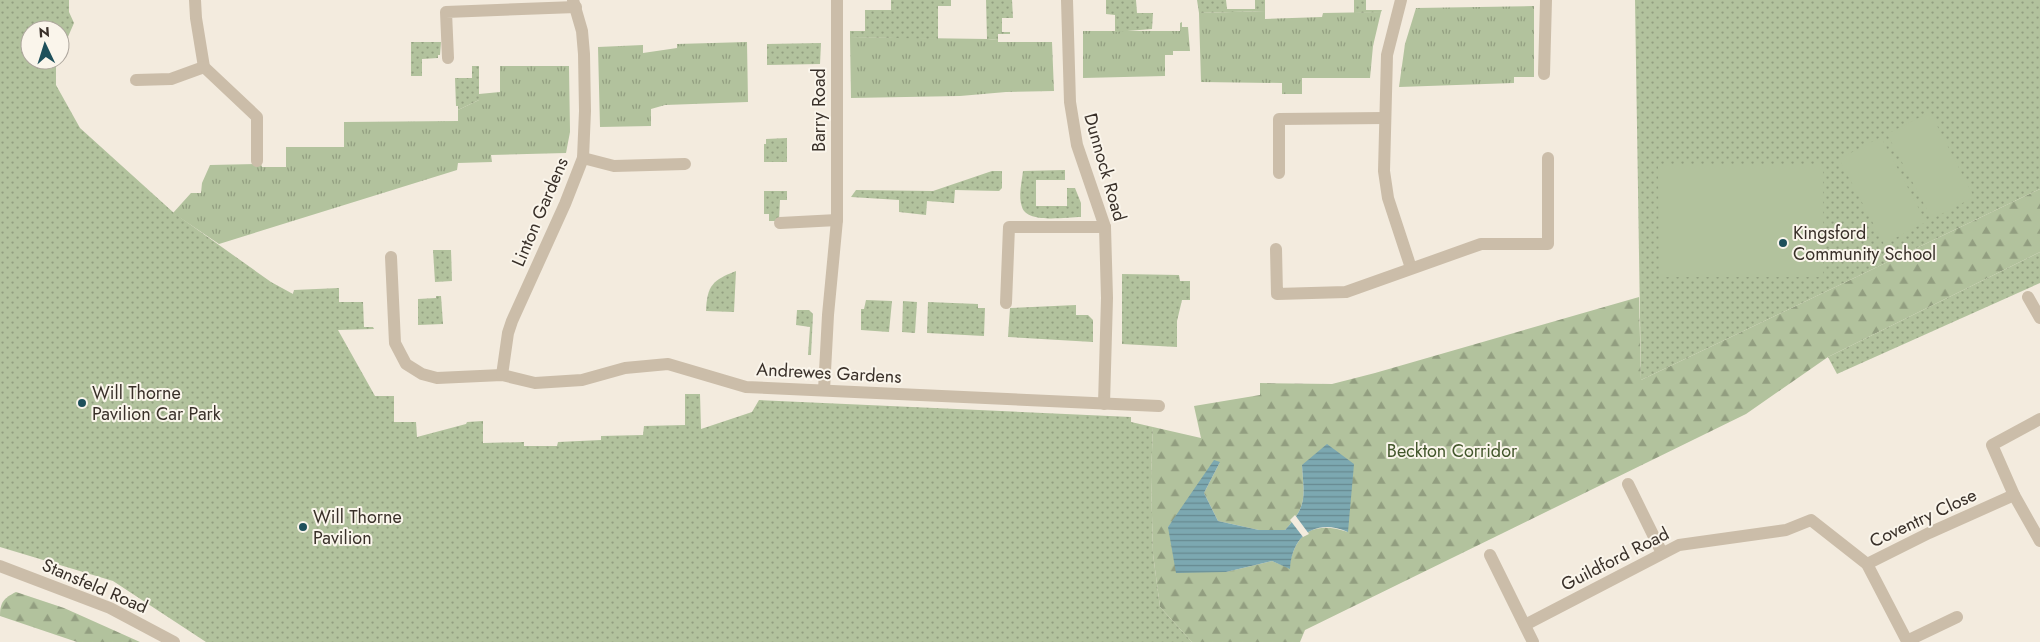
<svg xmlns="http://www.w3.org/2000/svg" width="2040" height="642" font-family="Jost,sans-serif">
  <defs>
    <pattern id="grass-tufts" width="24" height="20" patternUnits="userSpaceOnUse" patternTransform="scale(1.25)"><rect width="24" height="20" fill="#b2c29d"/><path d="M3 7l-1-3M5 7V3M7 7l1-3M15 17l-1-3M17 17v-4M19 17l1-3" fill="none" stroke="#929e80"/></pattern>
    <pattern id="forest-firs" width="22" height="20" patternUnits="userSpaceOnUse" patternTransform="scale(1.25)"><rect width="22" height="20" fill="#b2c29d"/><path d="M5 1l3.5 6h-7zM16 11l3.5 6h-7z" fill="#929e80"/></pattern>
    <pattern id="park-dots" width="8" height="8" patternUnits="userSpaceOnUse" patternTransform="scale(1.25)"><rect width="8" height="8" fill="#b2c29d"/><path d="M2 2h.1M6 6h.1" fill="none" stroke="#929e80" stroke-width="1.8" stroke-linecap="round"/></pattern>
    <pattern id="water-rules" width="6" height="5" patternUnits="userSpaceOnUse" patternTransform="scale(1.25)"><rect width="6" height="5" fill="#7ca8b1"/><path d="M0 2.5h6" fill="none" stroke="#678990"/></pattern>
  </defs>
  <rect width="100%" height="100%" fill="#f3ebde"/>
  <!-- grass -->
  <g fill="url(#grass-tufts)">
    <polygon points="1534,6 1534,77 1514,77 1514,83 1399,87 1405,44 1416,8"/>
    <polygon points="1265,11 1265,19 1322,17 1323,13 1381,12 1373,46 1370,78 1302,78 1302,94 1282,94 1282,83 1201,82 1199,13"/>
    <polygon points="1182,22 1182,27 1188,27 1190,51 1173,51 1173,55 1165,55 1165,76 1083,78 1083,31 1180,31 1180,23"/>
    <polygon points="850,37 987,39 998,40 998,42 1052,42 1054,91 1006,92 960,96 851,98"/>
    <polygon points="747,42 748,102 665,105 651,109 651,126 600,127 598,47 643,45 643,53 677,48 677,44"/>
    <polygon points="500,66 569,66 570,132 566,153 491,155 492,162 458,163 457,170 219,244 173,213 191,193 201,193 202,183 210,165 261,164 262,167 286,167 286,147 344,147 344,122 458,121 458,110 479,100 479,94 500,92"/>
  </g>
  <!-- forest -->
  <g fill="url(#forest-firs)" fill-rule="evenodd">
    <path d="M2040 189V252L1828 357 1746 414 1305 630 1300 642H1192L1160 607 1153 554 1151 476 1153 427 1201 438 1194 406 1260 395V383L1332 384 1375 373 1639 297 1641 380ZM1220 462 1204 493 1218 521 1259 530H1285C1308 505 1304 497 1302 465L1348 532C1313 520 1295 533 1289 568L1272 561 1226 572 1168 527Z"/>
    <path d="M16 592 64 608 140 642H77L0 616C0 602 4 598 16 592Z"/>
  </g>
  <!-- park -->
  <g fill="url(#park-dots)">
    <polygon points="0,0 69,0 69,12 74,23 64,46 60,50 60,30 30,30 30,60 56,60 56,85 80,128 174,213 271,282 293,294 294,290 339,288 339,302 363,302 364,327 373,327 374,329 338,330 375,396 394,396 394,422 416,422 417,437 466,424 467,422 483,421 483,443 524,442 524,446 557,446 558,442 601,440 601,436 643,435 644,426 685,425 685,394 700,394 701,429 752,412 759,400 1131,417 1131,422 1153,427 1151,476 1153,554 1160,607 1192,642 206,642 113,581 0,547"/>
    <polygon points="891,0 951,0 951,6 938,6 938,39 850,37 850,31 865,31 865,10 891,10"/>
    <polygon points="986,0 1012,0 1013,18 1002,18 1002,32 1010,32 1010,34 998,34 998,40 987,39"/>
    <polygon points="1106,0 1136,0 1137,13 1153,13 1152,29 1115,32 1115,15 1106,14"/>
    <polygon points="1197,0 1226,0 1227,9 1255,9 1255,0 1265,0 1265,11 1199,13"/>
    <polygon points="1354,0 1366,0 1366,10 1382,10 1381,12 1354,13"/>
    <polygon points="1635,0 2040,0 2040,189 1641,380"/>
    <polygon points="411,42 441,42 440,55 438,55 438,58 422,59 422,76 411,76"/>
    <polygon points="821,43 820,64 767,65 767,44"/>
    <polygon points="472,66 479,66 479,100 458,110 458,106 456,106 455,78 472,78"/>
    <polygon points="787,138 787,162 764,162 764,144 766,144 766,139"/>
    <path d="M1065 170V180H1036V206H1067V188H1075L1081 203V217C1066 217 1027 224 1022 207 1018 196 1022 181 1023 171Z"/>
    <polygon points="992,171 1002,171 1002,188 999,191 955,190 954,203 927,201 926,215 899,212 899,200 851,197 856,190 933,191"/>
    <polygon points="764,191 787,191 787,200 780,200 779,221 769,221 769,214 764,214"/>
    <polygon points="433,250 451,250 452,281 435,282"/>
    <polygon points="2040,252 2040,283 1837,374 1828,357"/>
    <path d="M736 271 734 312 706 311C707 285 713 280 736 271Z"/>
    <polygon points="1122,274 1179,275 1180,281 1190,281 1190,300 1182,300 1177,321 1177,347 1122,344"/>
    <polygon points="436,296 441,296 443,324 418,325 418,299 436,298"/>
    <polygon points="866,300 892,301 889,332 861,330 861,309 864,309"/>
    <polygon points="903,301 917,302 915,333 902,332"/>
    <polygon points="928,302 978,304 978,308 985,308 984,336 927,333"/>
    <polygon points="1076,305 1076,315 1088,315 1093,320 1093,342 1008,337 1010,308"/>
    <polygon points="797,310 809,310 813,314 811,355 808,355 810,327 796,325"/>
  </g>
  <!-- pitch -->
  <g fill="#b2c29d">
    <polygon points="1930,112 1974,197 1932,219 1887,134"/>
    <polygon points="1881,137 1926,222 1884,244 1839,159"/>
    <polygon points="1658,164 1823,164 1823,277 1659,277"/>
  </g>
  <!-- water -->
  <path fill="url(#water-rules)" d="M1327 444 1354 464 1348 532C1316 518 1292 535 1290 569L1272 561 1226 572 1176 573 1168 527 1214 460 1220 462 1204 493 1218 521 1259 530H1285C1308 505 1304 497 1302 465Z"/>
  <!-- pier -->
  <polygon fill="#f3ebde" points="1295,515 1309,534 1303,537 1290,520"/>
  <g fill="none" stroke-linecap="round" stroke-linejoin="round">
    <!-- minor -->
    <g stroke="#cbbda9" stroke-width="12">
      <polyline points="195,0 196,18 204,67 257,117 257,161"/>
      <polyline points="1067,0 1070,102 1077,145 1105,227 1107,298 1104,404"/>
      <polyline points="1401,0 1387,55 1384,171 1388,198 1411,268"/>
      <polyline points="448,58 446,12 576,7"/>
      <polyline points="1544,74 1546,0"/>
      <polyline points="136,80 171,79 204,67"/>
      <polyline points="583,158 614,166 685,164"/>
      <polyline points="1279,173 1279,119 1385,118"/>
      <polyline points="780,223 837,220"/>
      <polyline points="1276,249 1277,294 1346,292 1481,244 1548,244 1548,158"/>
      <polyline points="391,257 395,343 406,364 422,374 437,378 502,375 535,383 582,380 625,368 668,364 746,387 1159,406"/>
      <polyline points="2028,297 2040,318"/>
      <polyline points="1006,303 1009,227 1105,227"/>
      <polyline points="502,375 508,333 512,321 565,204 583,158 585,111 584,54 582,31 573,0"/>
      <polyline points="824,390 828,315 837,220 837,0"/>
      <polyline points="2040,419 1992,445 2014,495 2040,541"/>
      <polyline points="1628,484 1662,553"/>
      <polyline points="1490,555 1533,642"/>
      <polyline points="1867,564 1929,533 2014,495"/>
      <polyline points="1525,625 1679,545 1786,530 1811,520 1867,564 1907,641 1957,617"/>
    </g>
    <!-- tertiary -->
    <polyline stroke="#cbbda9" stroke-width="12" points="0,566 110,608 174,642"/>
  </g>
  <!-- markers -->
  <g fill="#1e505b" stroke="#faf5eb" stroke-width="2">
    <circle cx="1783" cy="243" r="5"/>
    <circle cx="82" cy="403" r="5"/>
    <circle cx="303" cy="527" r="5"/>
  </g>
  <g text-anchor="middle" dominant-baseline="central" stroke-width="4" stroke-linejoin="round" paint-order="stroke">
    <!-- street labels -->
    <g font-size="18" fill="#393029" stroke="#faf5eb">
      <text transform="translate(819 110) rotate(-90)">Barry Road</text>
      <text transform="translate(1105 167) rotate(74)">Dunnock Road</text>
      <text transform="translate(540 212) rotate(-67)">Linton Gardens</text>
      <text transform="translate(829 373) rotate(3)">Andrewes Gardens</text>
      <text transform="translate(1923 518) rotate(-25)">Coventry Close</text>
      <text transform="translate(1615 559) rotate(-27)">Guildford Road</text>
      <text transform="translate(95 586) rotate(23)">Stansfeld Road</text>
    </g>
    <!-- poi labels -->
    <g font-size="18" fill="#393029" stroke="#faf5eb" text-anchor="start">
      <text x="1793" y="233">Kingsford<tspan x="1793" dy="21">Community School</tspan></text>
      <text x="92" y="393">Will Thorne<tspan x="92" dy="21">Pavilion Car Park</tspan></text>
      <text x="313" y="517">Will Thorne<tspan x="313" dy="21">Pavilion</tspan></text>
    </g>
    <!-- park labels -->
    <g font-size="18" fill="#43572c" stroke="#faf5eb">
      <text x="1452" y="451">Beckton Corridor</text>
    </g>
  </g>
  <!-- north arrow -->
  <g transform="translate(45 45) rotate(356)"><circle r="24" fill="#faf5eb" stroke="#ada69d"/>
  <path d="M0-4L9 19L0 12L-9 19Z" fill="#1e505b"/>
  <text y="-8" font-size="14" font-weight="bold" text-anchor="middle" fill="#393029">N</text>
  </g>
</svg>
